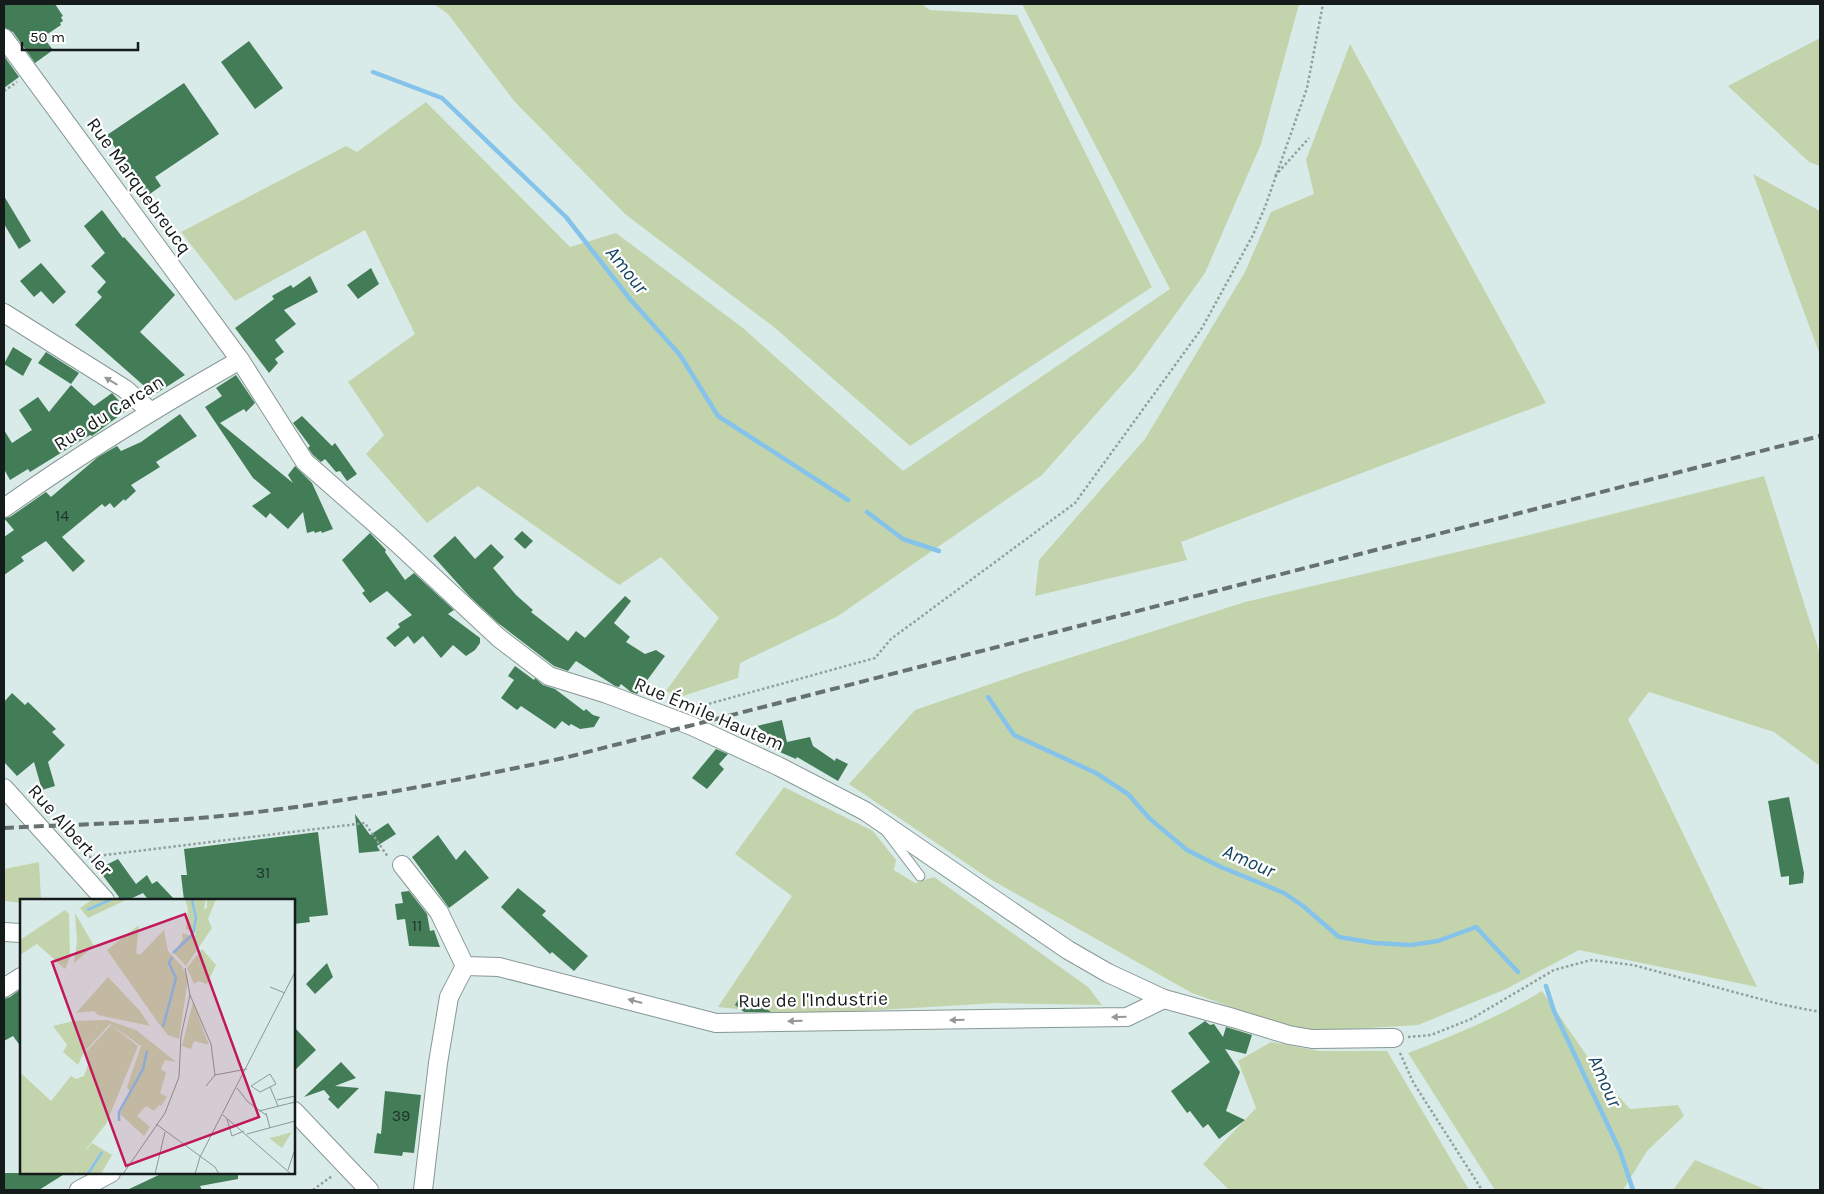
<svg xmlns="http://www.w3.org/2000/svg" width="1824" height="1194" font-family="Karla,sans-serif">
  <rect width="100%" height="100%" fill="#d9ebe8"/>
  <!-- green -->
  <g fill="#c3d4ad">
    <polygon points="434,4 922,4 930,10 1017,15 1152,287 910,446 775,328 625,214 514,101 448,14"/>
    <polygon points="1022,4 1299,4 1261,144 1205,273 1136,369 1042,475 838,616 740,663 738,678 680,697 666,691 719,618 661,557 619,585 478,486 427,523 366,454 384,435 348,382 415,334 365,230 235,301 181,232 346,146 357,152 426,102 570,247 616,233 743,328 903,471 1170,289"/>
    <polygon points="1820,38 1820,166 1809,162 1728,86"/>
    <polygon points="1350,44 1546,403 1181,542 1187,560 1035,596 1039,560 1145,439 1245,272 1271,212 1314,194 1306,160"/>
    <polygon points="1753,174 1820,211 1820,355"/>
    <polygon points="1764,476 1820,654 1820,766 1774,732 1649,692 1628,719 1757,987 1579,950 1506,989 1418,1025 1301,1032 1192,993 988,878 849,784 915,710 1022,673 1245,602 1521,537"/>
    <polygon points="784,787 873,831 896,860 894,870 915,883 934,877 1088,987 1102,1005 996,1003 796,1015 718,1007 792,896 735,854"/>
    <polygon points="39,862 41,900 21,900 21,903 4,901 4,869"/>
    <path d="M1542 991 1603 1079 1630 1109 1678 1105 1684 1116 1647 1151 1623 1190H1495L1408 1053C1455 1035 1499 1017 1542 991Z"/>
    <polygon points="1271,1042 1320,1051 1387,1051 1469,1190 1229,1190 1203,1164 1256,1108 1238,1061"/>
    <polygon points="1695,1160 1767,1190 1673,1190"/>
  </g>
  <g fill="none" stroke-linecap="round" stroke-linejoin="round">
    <!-- stream -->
    <g stroke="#85c3eb" stroke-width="4.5">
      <polyline points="373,72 442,98 566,217 630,299 680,355 718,416 848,500"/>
      <polyline points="867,512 903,539 939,551"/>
      <polyline points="988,697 1014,735 1096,773 1128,794 1149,818 1187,850 1221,867 1284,893 1303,906 1339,937 1375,943 1411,945 1438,941 1476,927 1518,972"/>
      <polyline points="1546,986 1554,1011 1620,1151 1633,1190"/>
    </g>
  </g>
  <!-- building -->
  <g fill="#437d58">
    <polygon points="4,4 55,4 63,16 61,17 63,21 60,23 61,25 43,37 53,50 35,63 13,32 4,28"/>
    <polygon points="249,41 283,88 255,109 221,62"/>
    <polygon points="4,56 19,77 4,88"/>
    <polygon points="184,83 219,134 155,177 161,186 147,196 107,135"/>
    <polygon points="4,196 31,241 19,249 4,224"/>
    <polygon points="102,210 123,238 124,237 175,295 140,332 185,375 157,393 151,392 75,325 102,297 97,292 106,282 91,266 105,253 84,226"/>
    <polygon points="41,263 66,292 53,304 41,291 34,297 20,281"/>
    <polygon points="371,268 379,284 358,299 347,285"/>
    <polygon points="310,276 318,292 284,310 296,324 275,340 284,352 275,359 278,363 269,373 235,328 274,299 272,296 291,285 293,288"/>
    <polygon points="13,347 32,359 23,376 4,364"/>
    <polygon points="46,352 79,373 71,384 38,363"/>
    <polygon points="236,375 255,403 246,412 244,409 220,423 293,483 288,475 295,466 312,483 333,529 322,533 321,531 315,533 314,531 307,533 303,512 288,529 270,513 266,518 252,506 271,493 253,478 205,407 222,396 216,388"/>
    <polygon points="71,385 94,406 112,393 127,410 92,436 90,435 30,472 28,469 10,480 4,469 4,430 12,443 32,430 19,410 38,397 49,412"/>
    <polygon points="180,414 197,436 156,462 160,467 131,485 136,491 125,501 124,499 114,508 110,503 105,507 102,504 62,537 85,561 73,572 46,541 21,557 24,561 4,575 4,537 14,530 4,518 10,517 46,492 51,497 98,457 117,446 121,451 141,442"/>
    <polygon points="302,416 332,446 335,443 357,474 347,481 340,471 336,472 325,459 321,462 313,455 308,448 310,446 293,423"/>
    <polygon points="522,531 533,541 525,549 514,539"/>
    <polygon points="370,533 386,550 385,552 405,580 414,573 454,610 448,614 480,638 480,643 475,650 466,656 453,645 441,658 423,636 414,644 408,636 395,647 386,638 400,627 398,624 412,615 387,591 370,603 362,593 365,591 342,560"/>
    <polygon points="455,536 475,559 491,544 504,557 493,568 516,595 533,610 531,612 568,641 576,631 585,638 625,596 631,601 614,623 630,637 626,642 645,654 656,650 665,656 637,694 631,692 621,684 619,687 615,686 576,661 568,671 554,666 498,623 470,597 433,556"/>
    <polygon points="515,666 534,680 535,678 543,685 555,689 584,711 586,709 593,715 600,717 594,727 580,729 571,724 569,726 562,721 555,729 521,706 517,710 501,698 514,680 508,676"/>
    <polygon points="12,693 25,705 28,702 56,729 52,732 65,745 48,762 55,786 42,790 34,762 17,776 4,762 4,702"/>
    <polygon points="782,720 787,742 810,737 813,746 835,761 836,758 848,764 838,781 797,757 796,759 768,747 774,745 774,740 757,726"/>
    <polygon points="716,749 728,754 719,764 724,769 707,789 692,778"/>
    <polygon points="1789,797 1804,873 1803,883 1789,885 1789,876 1781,877 1768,801"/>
    <polygon points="355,814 370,835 388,823 396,834 377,846 380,851 359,853"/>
    <polygon points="318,832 328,915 309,917 310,922 294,924 294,900 184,900 181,875 187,875 184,849"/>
    <polygon points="438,835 456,860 465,850 489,878 449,908 412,857"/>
    <polygon points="118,859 136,884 147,875 152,884 157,881 175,900 144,900 147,898 143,893 128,900 115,900 119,897 98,869"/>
    <polygon points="518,888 546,911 542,915 588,956 574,971 552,952 550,954 501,907"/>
    <polygon points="409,891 427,914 430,931 434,930 440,947 409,946 405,919 397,920 395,904 403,903 401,892"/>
    <polygon points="327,963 333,977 315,994 306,984"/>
    <polygon points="21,989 21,1047 13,1036 4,1041 4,999 10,997"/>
    <polygon points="742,993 771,1012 744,1012 735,1005"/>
    <polygon points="1205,1021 1210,1025 1214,1024 1223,1037 1226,1027 1252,1035 1246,1054 1225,1049 1240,1072 1226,1111 1245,1120 1219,1139 1208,1124 1203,1128 1190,1111 1187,1113 1171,1091 1210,1062 1188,1033"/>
    <polygon points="294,1027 316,1050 294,1071"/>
    <polygon points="341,1062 356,1078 335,1086 359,1088 338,1109 328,1099 330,1097 324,1090 304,1097"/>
    <polygon points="385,1091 421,1095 414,1153 403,1152 402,1156 374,1153 377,1133 381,1134"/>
    <polygon points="4,1173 66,1173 39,1190 4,1190"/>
    <polygon points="163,1173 238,1173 238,1179 200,1186 202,1190 127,1190"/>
  </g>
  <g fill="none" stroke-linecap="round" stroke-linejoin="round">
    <defs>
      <polyline id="lane" points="886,831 920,876"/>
      <g id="street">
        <polyline points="4,38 240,360 305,462 395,541 499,638 549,676 607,694 692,726 778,766 865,811 1068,950 1108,973 1164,999 1233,1018 1289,1035 1312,1039 1394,1038"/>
        <polyline points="4,313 125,389 150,411"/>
        <path d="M4 508C80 454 159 406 240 360"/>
        <polyline points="4,788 105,900"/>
        <polyline points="402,865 439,912 465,966 449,997 438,1063 423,1190"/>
        <polyline points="4,932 21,933"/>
        <polyline points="465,966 499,967 716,1023 1127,1017 1164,999"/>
        <polyline points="4,988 21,977"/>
        <polyline points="294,1111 369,1190"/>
        <polyline points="79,1190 111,1173"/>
      </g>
    </defs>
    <!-- lane casing -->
    <use href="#lane" stroke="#879895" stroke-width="11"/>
    <!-- street casing -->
    <use href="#street" stroke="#879895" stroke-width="20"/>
    <!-- path -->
    <g stroke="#919f9d" stroke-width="2.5" stroke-dasharray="2.5 2.5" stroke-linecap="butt">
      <polyline points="4,91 17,82"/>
      <polyline points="1275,176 1309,138"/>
      <polyline points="695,709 701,706 875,658 891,639 1075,503 1202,328 1253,235 1265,207 1307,88 1323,4"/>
      <polyline points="89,857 365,823 388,857"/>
      <polyline points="1408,1037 1431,1035 1471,1019 1554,970 1591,960 1633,965 1779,1004 1820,1012"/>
      <polyline points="1400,1053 1413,1082 1482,1190"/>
      <polyline points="313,1190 332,1176"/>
    </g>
    <!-- lane -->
    <use href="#lane" stroke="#fff" stroke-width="9"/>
    <!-- street -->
    <use href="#street" stroke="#fff" stroke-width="18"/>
    <!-- rail -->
    <path stroke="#667170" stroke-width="4" stroke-dasharray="10 5" stroke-linecap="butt" d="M4 828C79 824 156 823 231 815 343 803 454 781 564 758L1820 436"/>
  </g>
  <!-- one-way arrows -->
  <defs><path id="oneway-solid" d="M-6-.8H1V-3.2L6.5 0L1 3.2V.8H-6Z" transform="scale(1.25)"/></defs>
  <g fill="#959898">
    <use href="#oneway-solid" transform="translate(111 381) rotate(-149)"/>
    <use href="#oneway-solid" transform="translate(635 1001) rotate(-165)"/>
    <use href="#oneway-solid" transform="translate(1119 1017) rotate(178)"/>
    <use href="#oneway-solid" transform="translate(957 1020) rotate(179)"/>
    <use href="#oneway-solid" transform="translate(795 1021) rotate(179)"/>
  </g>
  <g text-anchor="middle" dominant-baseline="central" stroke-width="4.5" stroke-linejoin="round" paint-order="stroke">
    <!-- number labels -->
    <g font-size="16" fill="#20342a">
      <text x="62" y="515">14</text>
      <text x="263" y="872">31</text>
      <text x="417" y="925">11</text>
      <text x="401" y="1115">39</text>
    </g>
    <!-- street labels -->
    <g font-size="19" fill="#141b1a" stroke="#fff">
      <text transform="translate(139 186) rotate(54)">Rue Marquebreucq</text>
      <text transform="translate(109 413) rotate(-32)">Rue du Carcan</text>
      <text transform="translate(709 714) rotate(23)">Rue Émile Hautem</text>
      <text transform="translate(70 830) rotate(48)">Rue Albert Ier</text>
      <text transform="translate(813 1000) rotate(-1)">Rue de l'Industrie</text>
    </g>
    <!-- water labels -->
    <g font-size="20" font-style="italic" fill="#154560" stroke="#fff">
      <text transform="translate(627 270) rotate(51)">Amour</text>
      <text transform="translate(1249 861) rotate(24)">Amour</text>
      <text transform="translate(1605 1081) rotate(66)">Amour</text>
    </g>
  </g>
  <!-- overview -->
  <g transform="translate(20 899)">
    <rect width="275" height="275" fill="#d9ebe8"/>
    <path d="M73 0H108L68 19 60 9ZM165 0H172L177 12 173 0H186L184 10 187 9V0H196L188 20 192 29 166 67 154 54 163 40 162 34 174 38 176 34 166 30 168 10ZM45 11 49 15 50 58 45 70 17 45 0 56V41ZM55 14 74 47 54 64 57 42ZM119 26 116 54 120 56 144 31 148 52 162 67 168 80 159 140 148 136 139 125 87 51ZM182 50 196 66 187 85 178 82 174 85 167 69ZM88 78 120 112 130 127 78 116 74 112 56 114ZM173 103 189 146 174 142 171 150 162 147ZM87 121 116 131 156 163 145 161 141 170 146 174 140 194 147 198 141 207 139 206 134 212 126 207 117 217 130 228 124 237 100 215 110 193 107 188 121 147 90 125 64 153 58 166 43 153 47 146 33 127 53 122ZM91 126 118 147 86 225 66 250 64 253 72 244 92 256 81 275H56L57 269 55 275H0V178L2 175 31 202 51 177 56 180 64 177 69 163 66 153ZM272 233 262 249 249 239 258 237Z" fill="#c3d4ad"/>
    <path fill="none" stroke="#85c3eb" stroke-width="2.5" d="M67 11 92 0M153 54 173 35 176 19 172 0M143 128 156 79 149 64 152 58M99 222V213L123 170 127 152M68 275 82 253"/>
    <path fill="none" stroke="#8a9896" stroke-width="1" d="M250 88 265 94M170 96 191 145 195 176M250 175 256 185 240 193 231 187ZM186 187 195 176 227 170M250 188 258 207M217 189 228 203 246 216M257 201 275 197M239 212 275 203M246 214 250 229M203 216 271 275M207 220 212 237 224 232M136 225 195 268 199 275M227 235 275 222M268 271 275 250M103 275 145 214 159 178 161 137 170 96 165 69M135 275 145 233M175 275 180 258 275 73"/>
    <path fill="#c2185b" fill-opacity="0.15" stroke="#c2185b" stroke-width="2.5" d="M165 15 239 218 106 267 32 63Z"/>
    <rect width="275" height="275" fill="none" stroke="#141b1a" stroke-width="2.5"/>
  </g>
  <!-- border -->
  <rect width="1824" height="1194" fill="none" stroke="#141b1a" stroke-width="10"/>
  <!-- scale -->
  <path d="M22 42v8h116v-8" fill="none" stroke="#141b1a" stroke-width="2.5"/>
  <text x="30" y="42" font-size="15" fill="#141b1a" stroke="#ffffff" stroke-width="4" paint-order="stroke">50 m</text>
</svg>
